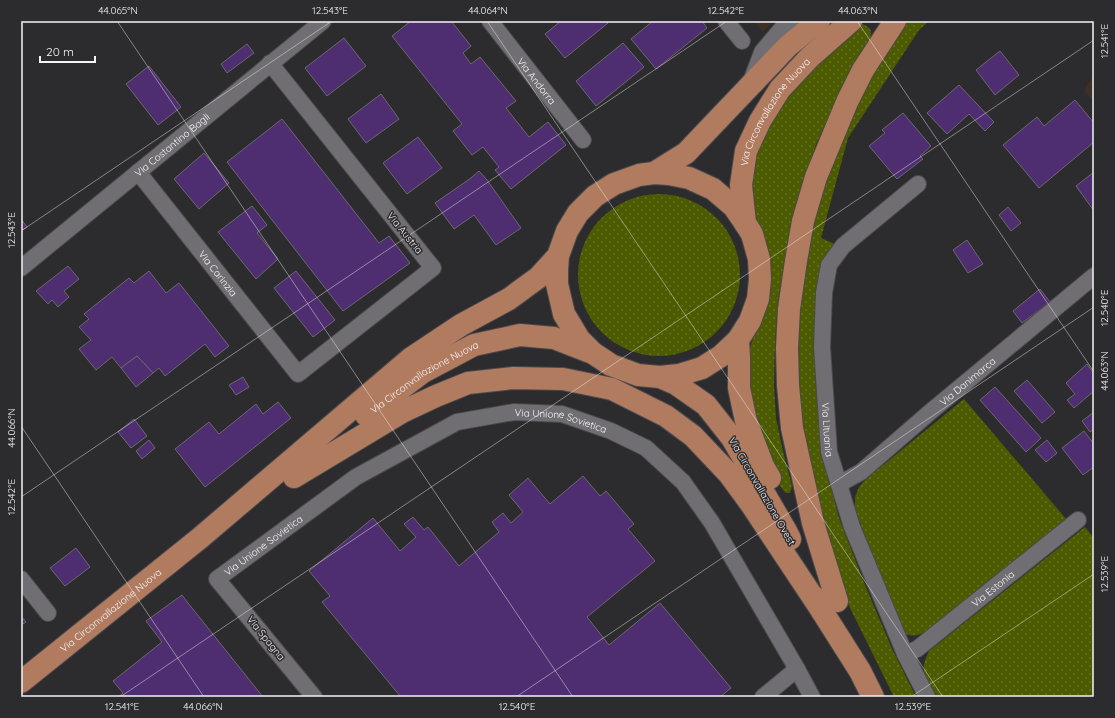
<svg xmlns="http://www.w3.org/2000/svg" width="1115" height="718" font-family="Quicksand,sans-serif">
  <defs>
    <pattern id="grass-dots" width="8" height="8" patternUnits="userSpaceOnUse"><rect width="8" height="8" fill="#4c5a00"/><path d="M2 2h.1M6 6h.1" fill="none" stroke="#667226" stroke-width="1.8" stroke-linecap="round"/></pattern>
  </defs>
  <rect width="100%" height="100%" fill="#2c2b2e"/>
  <!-- industrial -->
  <g fill="#3e3023">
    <polygon points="754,21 775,21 762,32"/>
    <polygon points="1094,75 1094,102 1084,90"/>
  </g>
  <!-- grass -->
  <g fill="url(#grass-dots)">
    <polygon points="903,21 929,21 919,30 848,138 821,238 835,244 817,294 815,377 823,456 839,518 865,585 893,651 916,697 894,697 851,610 827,554 791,384 804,251 838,133"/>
    <path d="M862 24C870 27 873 30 870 39L839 97 817 142 807 171 793 218 778 300 775 343 774 385 776 418 782 447 792 486 791 490 790 493H786L783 490 777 482 749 413 748 354 752 341 765 311 751 208 752 159 775 107 857 25Z"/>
    <circle cx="659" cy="275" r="81"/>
    <path d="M964 399 1067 520 925 632C917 636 912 637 904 633L878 570 855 510V497L859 487 866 479Z"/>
    <path d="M1085 527 1094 538V697H936C926 678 918 673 929 651Z"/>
  </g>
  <!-- building -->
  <g fill="#4e2e70" stroke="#6b696e">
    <polygon points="411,21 451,21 471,46 463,53 471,64 480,57 516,101 506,108 529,137 548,122 566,145 511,189 495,170 499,167 483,147 472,155 453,131 462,124 392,36"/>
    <polygon points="561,21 606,21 608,23 565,58 545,34"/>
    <polygon points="653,21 702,21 707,28 656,69 631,39"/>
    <polygon points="344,38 366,66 327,96 305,68"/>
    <polygon points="623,43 644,67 596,106 576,81"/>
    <polygon points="247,44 254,53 227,73 221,64"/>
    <polygon points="1000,51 1019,75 995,95 976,70"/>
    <polygon points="149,66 181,107 158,125 126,84"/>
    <polygon points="959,85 994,122 985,131 969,114 947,134 927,113"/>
    <polygon points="381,94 399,119 366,143 348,119"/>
    <polygon points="1075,100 1094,123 1094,142 1039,188 1003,145 1037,117 1044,126"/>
    <polygon points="903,113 931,146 920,156 923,159 897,179 869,146 885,133 882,130"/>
    <polygon points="282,119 379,243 389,236 410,263 343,311 227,162"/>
    <polygon points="418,137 442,168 407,194 383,163"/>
    <polygon points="204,153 229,183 199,209 174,179"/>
    <polygon points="479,171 487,180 521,228 496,245 474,215 454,229 435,203 471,178"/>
    <polygon points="1094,172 1094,211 1076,186"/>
    <polygon points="252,206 267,225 257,233 278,259 256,279 218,232"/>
    <polygon points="1008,207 1021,223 1011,231 999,215"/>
    <polygon points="21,219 27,227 21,231"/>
    <polygon points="967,240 983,264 968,273 953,250"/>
    <polygon points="68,266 79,279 64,291 69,297 58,307 52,300 48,304 36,291"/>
    <polygon points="149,271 166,293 179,283 229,346 215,357 205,344 165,376 159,368 153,373 137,356 121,368 112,357 96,370 79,349 91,340 79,327 89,319 84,314 129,278 134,283"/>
    <polygon points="296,271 335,320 313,337 274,288"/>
    <polygon points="1040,289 1050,302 1022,323 1013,311"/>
    <polygon points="137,356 153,373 136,387 121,368"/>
    <polygon points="1087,364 1094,374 1094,391 1074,408 1067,400 1075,394 1066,383"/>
    <polygon points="243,377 249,387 236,395 229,385"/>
    <polygon points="1027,380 1055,412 1042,423 1014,391"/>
    <polygon points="995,387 1041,438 1026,452 980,400"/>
    <polygon points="278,402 291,418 205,487 175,449 209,422 219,434 256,404 263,414"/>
    <polygon points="1094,412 1094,429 1090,432 1082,421"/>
    <polygon points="134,419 147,436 131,448 118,432"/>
    <polygon points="1084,431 1094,444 1094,467 1083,475 1062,448"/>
    <polygon points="149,440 155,448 142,459 136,451"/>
    <polygon points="1047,440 1057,453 1046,462 1035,450"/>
    <polygon points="583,476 600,496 606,491 634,524 628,529 655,561 587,617 609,645 660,603 731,688 720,697 401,697 322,602 330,596 309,571 373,518 400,551 416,537 404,524 413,517 424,530 428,527 459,566 499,532 492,522 503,513 511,523 523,512 509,495 528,478 550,504"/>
    <polygon points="76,548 90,567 65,586 50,568"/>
    <polygon points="182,595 188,603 263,697 118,697 123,693 113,681 162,642 146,621"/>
    <polygon points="21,616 26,622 21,625"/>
  </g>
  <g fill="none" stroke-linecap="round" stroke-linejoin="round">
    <defs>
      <g id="street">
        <path id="s1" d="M490 21 583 140"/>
        <polyline points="726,21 742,41"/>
        <path id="s2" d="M138 172 298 374 433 268 270 63"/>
        <path id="s3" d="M918 184 843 246 829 265 824 293 822 347 829 452 852 527 905 654 927 697"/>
        <path id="s4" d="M21 268 323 21"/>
        <path id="s5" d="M839 484 861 472 929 413 1094 276"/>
        <polyline points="21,579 48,613"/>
        <path id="s6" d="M905 654 917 649 1078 520"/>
        <path id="s7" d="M314 697 217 579 356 477 457 422 514 412 562 414 611 431 646 448 683 482 712 523 797 669 812 697"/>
        <polyline points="763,697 797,669"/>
      </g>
      <polyline id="secondary" points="754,82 765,53 792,21"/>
      <g id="primary">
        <polyline points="654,173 686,153 788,46 819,21"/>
        <path id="s8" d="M745 223 741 185 746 151 760 121 780 89 810 57 851 21"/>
        <polyline points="738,340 739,358 739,388 746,421 763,466 770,478"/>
        <polyline points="660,377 676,384 706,405 732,438 786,531 790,539"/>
        <path id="s9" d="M366 415 423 372 474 345 520 335 554 338 590 352"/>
        <polyline points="294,477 402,412 436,396 468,383 513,378 563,379 612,389 666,416 693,436 729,474 751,504 822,611"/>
        <polyline points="816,598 822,611 860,671 873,697"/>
        <polyline points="837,601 813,523 792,428 788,385 787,348 789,309 796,261 803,221 816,177 847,102 863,70 895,21"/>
        <path id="s10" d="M21 682 200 538 410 359 461 325 509 299 539 277 558 256 567 231 578 213 595 196 614 184 639 175 654 173 669 174 689 178 713 189 734 207 745 223 752 234 759 259 760 279 758 299 750 321 738 340 721 356 702 368 679 375 660 377 638 375 611 365 593 353 579 339 564 314 557 284V270L558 256"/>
      </g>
    </defs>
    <!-- street casing -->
    <use href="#street" stroke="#4b494d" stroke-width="18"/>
    <!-- secondary casing -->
    <use href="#secondary" stroke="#4b494d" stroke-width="24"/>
    <!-- primary casing -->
    <use href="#primary" stroke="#4b494d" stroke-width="24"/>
    <!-- street -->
    <use href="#street" stroke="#706e72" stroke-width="16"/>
    <!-- secondary -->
    <use href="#secondary" stroke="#706e72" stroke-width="22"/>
    <!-- primary -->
    <use href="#primary" stroke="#b07b5e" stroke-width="22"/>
  </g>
  <!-- ticks -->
  <path fill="none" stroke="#f5f4f7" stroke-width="1" stroke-opacity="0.45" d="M117 21 573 697M487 21 943 697M857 21 1094 372M21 231 332 21M21 426 204 697M21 497 727 21M120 697 1094 40M516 697 1094 307M911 697 1094 574"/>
  <g text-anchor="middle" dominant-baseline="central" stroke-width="3" stroke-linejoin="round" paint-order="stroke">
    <!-- street labels -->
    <g font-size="10" fill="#f5f4f7" stroke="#2c2b2e">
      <text stroke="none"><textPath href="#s1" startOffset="76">Via Andorra</textPath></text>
      <text stroke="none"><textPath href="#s8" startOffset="121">Via Circonvallazione Nuova</textPath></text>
      <text stroke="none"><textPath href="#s4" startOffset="195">Via Costantino Bagli</textPath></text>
      <text transform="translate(405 233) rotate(51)">Via Austria</text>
      <text stroke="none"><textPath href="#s2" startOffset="129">Via Carinzia</textPath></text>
      <text stroke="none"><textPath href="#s9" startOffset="70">Via Circonvallazione Nuova</textPath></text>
      <text stroke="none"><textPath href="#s5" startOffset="165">Via Danimarca</textPath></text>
      <text stroke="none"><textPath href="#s7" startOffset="546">Via Unione Sovietica</textPath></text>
      <text stroke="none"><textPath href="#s3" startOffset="286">Via Lituania</textPath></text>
      <text transform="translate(762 491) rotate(60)">Via Circonvallazione Ovest</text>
      <text stroke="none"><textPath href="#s7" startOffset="210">Via Unione Sovietica</textPath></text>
      <text stroke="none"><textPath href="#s6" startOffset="110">Via Estonia</textPath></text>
      <text stroke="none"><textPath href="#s10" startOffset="115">Via Circonvallazione Nuova</textPath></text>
      <text transform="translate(266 638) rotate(51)">Via Spagna</text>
    </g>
  </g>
  <!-- border -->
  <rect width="1115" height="718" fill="none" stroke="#2c2b2e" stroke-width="44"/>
  <!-- scale -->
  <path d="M40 56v6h55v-6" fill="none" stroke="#f5f4f7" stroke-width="2"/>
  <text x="46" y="56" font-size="12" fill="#f5f4f7" stroke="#2c2b2e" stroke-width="3" paint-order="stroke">20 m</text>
  <rect x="22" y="22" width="1071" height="674" fill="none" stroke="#f5f4f7" stroke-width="1.5"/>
  <g font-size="10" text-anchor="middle" fill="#f5f4f7">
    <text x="118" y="14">44.065°N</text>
    <text x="330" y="14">12.543°E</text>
    <text x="488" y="14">44.064°N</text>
    <text x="726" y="14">12.542°E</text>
    <text x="858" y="14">44.063°N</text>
    <text transform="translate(1104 41) rotate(-90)" y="4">12.541°E</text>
    <text transform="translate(11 230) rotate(-90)" y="4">12.543°E</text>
    <text transform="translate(1104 308) rotate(-90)" y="4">12.540°E</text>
    <text transform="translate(1104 371) rotate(-90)" y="4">44.063°N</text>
    <text transform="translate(11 428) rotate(-90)" y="4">44.066°N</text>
    <text transform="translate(11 497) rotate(-90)" y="4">12.542°E</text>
    <text transform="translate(1104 574) rotate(-90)" y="4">12.539°E</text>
    <text x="122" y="710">12.541°E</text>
    <text x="203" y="710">44.066°N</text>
    <text x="517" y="710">12.540°E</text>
    <text x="913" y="710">12.539°E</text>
  </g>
</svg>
